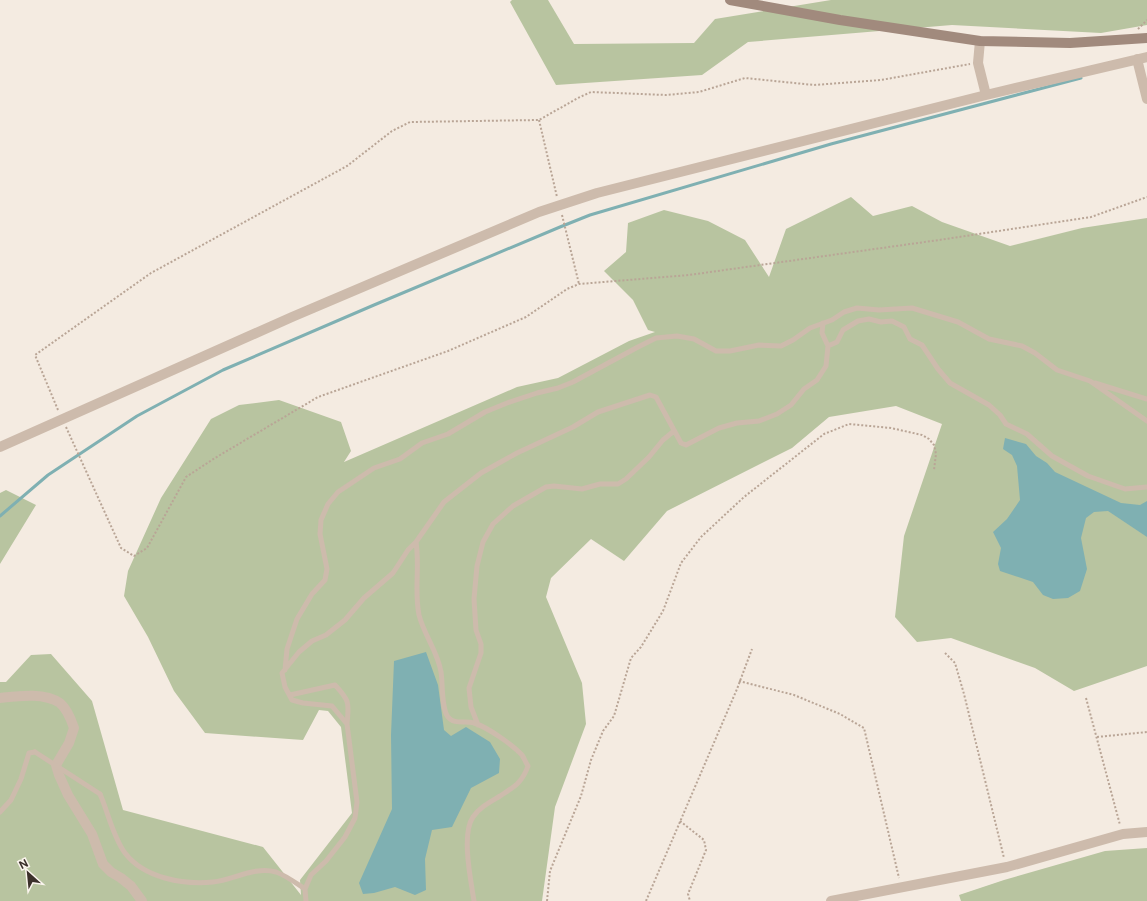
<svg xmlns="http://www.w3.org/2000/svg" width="1147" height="901" viewBox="0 0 1147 901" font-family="'Public Sans',sans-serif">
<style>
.green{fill:#b8c4a0}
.water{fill:#7fb0b2}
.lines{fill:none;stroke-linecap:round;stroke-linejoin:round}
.stream{stroke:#7fb0b2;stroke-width:3}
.path{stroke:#b9a596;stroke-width:2;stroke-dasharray:2 2;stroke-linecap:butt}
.service{stroke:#cdbbac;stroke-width:5}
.minor{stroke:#cdbbac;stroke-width:10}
.secondary{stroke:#a18a7d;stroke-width:10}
.service-bridge{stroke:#cdbbac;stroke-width:5}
</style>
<rect width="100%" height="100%" fill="#f4ebe1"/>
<path class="green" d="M512,0H548L574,44L694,43L715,19L831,0H1147V25L1101,33L952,25L748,42L702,75L556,85L510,2Z
M851,197L873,216L912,206L942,222L1010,246L1082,228L1147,218V666L1074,691L1035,668L951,638L917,642L895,617L904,536L942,424L896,406L829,417L792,448L667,511L624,561L591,539L551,578L546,597L582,683L586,724L555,807L542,901H0V682H6L31,655L51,654L92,701L123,810L263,847L301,895L300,880L352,813L341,727L328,711L319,710L303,740L205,733L174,691L148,637L124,596L128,571L161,498L211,419L239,405L279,400L341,422L351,451L344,462L517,387L558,378L629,341L655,332L648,330L633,300L604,271L626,252L628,223L664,210L708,221L745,240L769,277L786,229Z
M6,490L36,505L0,564V493Z
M1147,848V901H961L959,895L1004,880L1105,851Z"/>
<path class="water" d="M1005,438L1026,444L1036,456L1047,463L1055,472L1121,503L1140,505L1147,501V537L1108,511L1094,512L1086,518L1081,538L1087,569L1080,591L1068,598L1053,599L1043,595L1033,582L1000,571L998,564L1001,548L993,532L1007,519L1020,500L1017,466L1012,455L1003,449Z
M426,652L438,685L444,730L451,736L466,727L490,742L500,759L499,773L471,788L452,827L432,830L425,859L426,890L415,895L395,887L374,893L363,894L359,883L392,809L391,735L394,661Z"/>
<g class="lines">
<path class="stream" d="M0,516L48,475L137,416L223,370L374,305L560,227L590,215L831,144L1081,78"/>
<path class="path" d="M1138,29L1147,20
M539,120L557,197
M562,215L579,284
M58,410L35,355L151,273L347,166L392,131L410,122L539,120L578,98L591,92L666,95L699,92L745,78L814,85L881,80L970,64
M66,427L121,548L134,556L147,548L186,477L215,458L318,397L448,351L526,317L567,289L579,284L689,275L939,240L1091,217L1147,197
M945,653L955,663L964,694L1004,858
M739,681L794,695L840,714L864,728L899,878
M1086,698L1120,825
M1097,737L1147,732
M680,821L704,840L706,850L688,894L690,901
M547,901L550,871L581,796L591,760L603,731L614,716L631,658L641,647L663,611L681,563L701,537L744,497L824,434L849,424L891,428L922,435L929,439L934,445L936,454L934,470
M646,901L737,689L752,649"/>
<path class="service" d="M823,323L822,333L828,346
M1095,383L1147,399
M285,670L287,649L297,619L312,594L325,580L327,569L320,534L321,520L328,504L338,492L374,468L400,459L422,443L448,434L485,412L507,403L537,393L558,388L573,382L638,347L656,338L677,336L694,339L716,351H730L759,345L781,346L793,340L810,328L832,320L844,312L857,308L879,310L912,308L958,322L989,339L1022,346L1035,353L1057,370L1090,381L1147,421
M290,695L335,685C350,701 349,703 347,724
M478,725L471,707L469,688L481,653V644L476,630L474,599L477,566L483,542L493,524L513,506L546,487L554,486L582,489L600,484H618L626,479L649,457L663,440L674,431
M100,794C108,812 113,837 125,853C144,878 183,885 213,882C234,880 254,866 276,872C285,875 296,883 305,889
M0,812L11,800L21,779L29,753L35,752
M306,901L305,889L311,875L326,861L345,837L355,818L357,802L347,724L332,706L303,703L292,700L285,687L282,673L299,652L312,641L326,635L345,620L364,598L393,573L408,550L416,542
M474,901C471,881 461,834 473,817C480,807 490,802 500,796C514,787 522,783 528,766C526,763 524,758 522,755C513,745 487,727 474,723C466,720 454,725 448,717C441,708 443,683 441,672C438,652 424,635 419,615C414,591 420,566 416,542L444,502L481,473L517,453L573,427L598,412L650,395L656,397L681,443L686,445L719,428L737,423L759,421L777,414L791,405L804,389L817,380L826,366L828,346L837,342L843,330L858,321L869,319L881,322L892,321L904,327L910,339L922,345L938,369L950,383L989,405L1000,415L1006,424L1027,434L1052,456L1088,476L1125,489L1147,487"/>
<path class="minor" d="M980,41L978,63L986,95
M1137,59L1147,99
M0,447L292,317L539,212L597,193L986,95L1147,57
M0,698C18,696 44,692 60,703C67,709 71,719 74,728L69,743L56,765L59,775L68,795L92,834L103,864L111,872L121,878L131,886L142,901
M831,901L1007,867L1123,834L1147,832"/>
<path class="secondary" d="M730,0L840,20L980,41L1070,43L1147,38"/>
<path class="service-bridge" d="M35,752L100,794"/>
</g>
<g transform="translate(28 873) rotate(333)" stroke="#fbf5ee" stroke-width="3" paint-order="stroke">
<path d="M0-3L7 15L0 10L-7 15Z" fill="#3b302b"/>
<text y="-6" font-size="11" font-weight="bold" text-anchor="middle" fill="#3b302b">N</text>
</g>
</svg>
